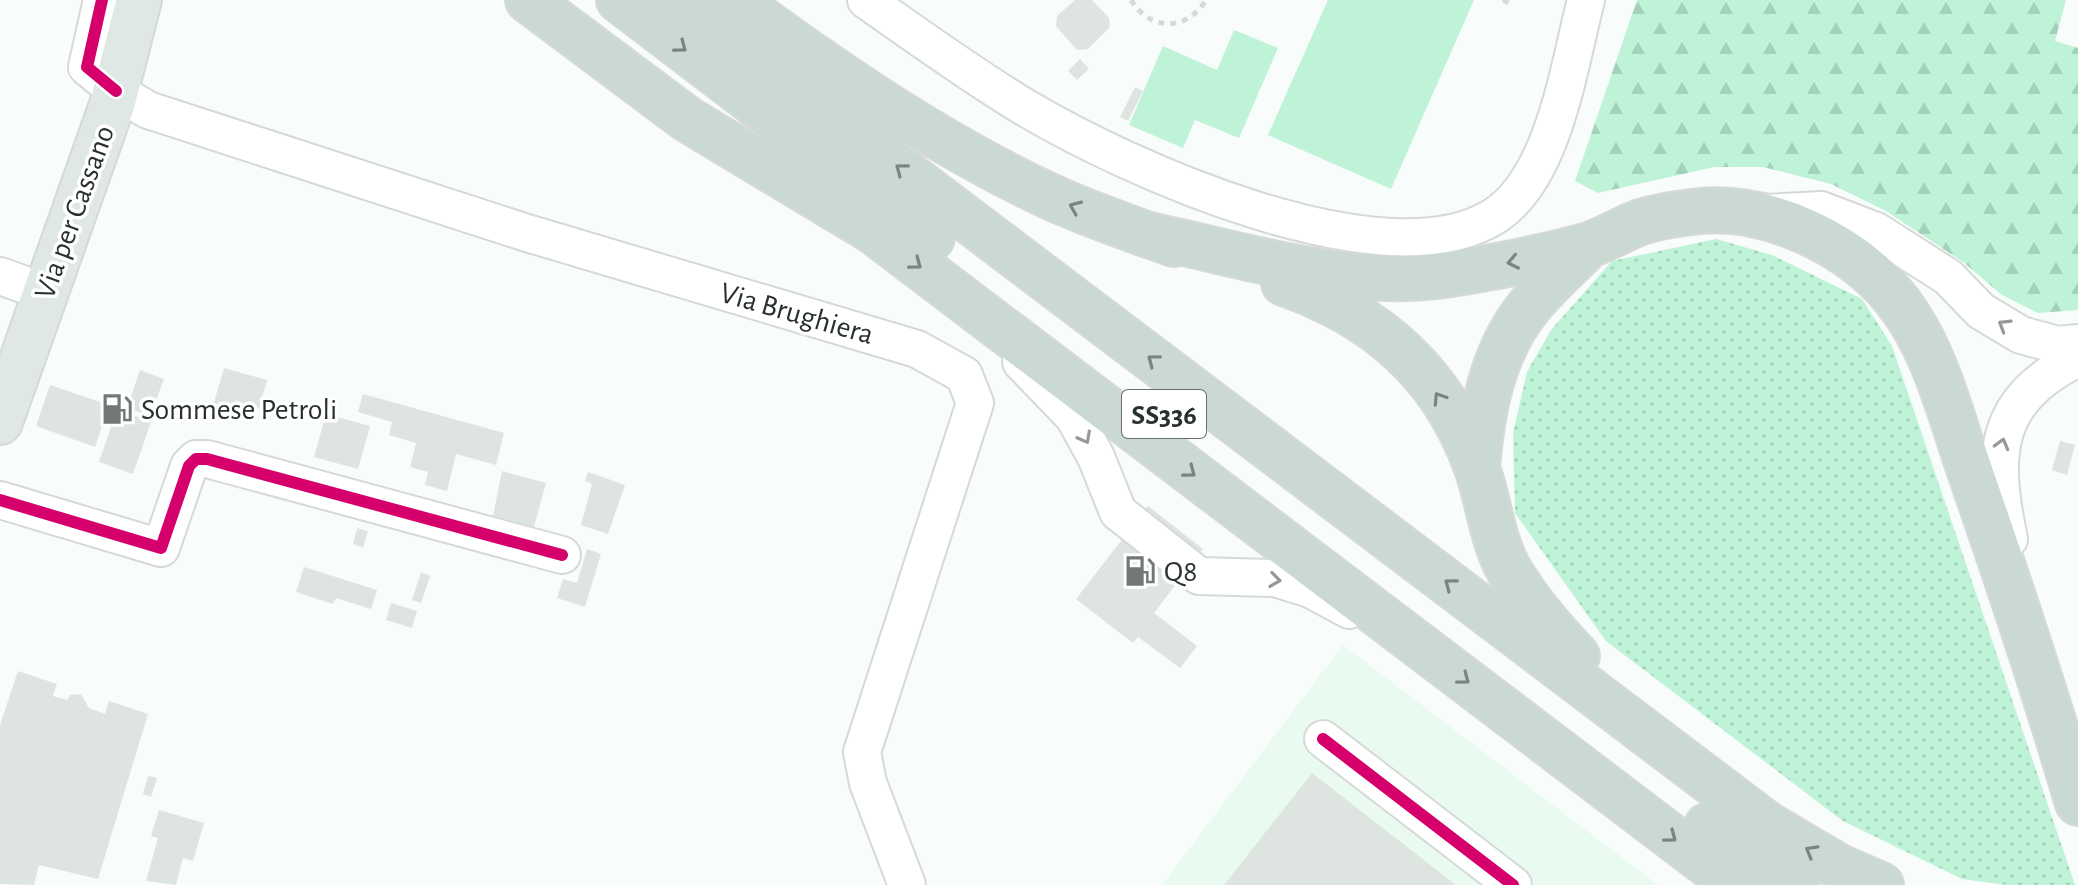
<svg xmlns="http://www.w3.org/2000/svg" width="2078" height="885" viewBox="0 0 2078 885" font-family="'Alegreya Sans',sans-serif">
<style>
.built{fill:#e9faf0}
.grass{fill:url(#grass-dots)}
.forest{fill:url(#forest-firs)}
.pitch{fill:#bff3d8}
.building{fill:#dee5e1}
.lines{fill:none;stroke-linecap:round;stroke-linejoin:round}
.minor-casing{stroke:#d5dad7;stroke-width:40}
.major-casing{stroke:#d6d9d8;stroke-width:48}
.highway-casing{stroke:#d6d9d8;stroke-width:48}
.path{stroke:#d7d9d7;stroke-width:5;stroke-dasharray:6 6;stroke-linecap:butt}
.minor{stroke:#fefffe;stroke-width:36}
.major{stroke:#dfe8e4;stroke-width:44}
.highway{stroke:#cad9d2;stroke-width:44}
.cycleway-casing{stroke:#fff;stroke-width:17}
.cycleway{stroke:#d6006c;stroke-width:12}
.oneway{stroke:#7a8580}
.oneway2{stroke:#949896}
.labels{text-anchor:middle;stroke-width:7;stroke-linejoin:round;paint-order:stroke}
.shield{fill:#fff;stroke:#696f6c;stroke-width:2}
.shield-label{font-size:28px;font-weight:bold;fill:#29312d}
.street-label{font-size:30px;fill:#29312d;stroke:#fff}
.poi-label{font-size:30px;fill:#29312d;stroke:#fff;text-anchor:start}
</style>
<defs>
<pattern id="grass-dots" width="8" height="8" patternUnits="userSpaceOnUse" patternTransform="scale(2)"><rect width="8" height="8" fill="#bff3d8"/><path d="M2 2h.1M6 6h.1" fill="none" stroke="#a4d1ba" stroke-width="1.8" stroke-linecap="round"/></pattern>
<pattern id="forest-firs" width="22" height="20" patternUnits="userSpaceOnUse" patternTransform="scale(2)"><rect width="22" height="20" fill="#bff3d8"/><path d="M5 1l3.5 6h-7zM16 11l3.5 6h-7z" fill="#a4d1ba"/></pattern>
</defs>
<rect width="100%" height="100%" fill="#f8fcfa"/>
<path class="built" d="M1343,645L1658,885H1162Z"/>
<path class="grass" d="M1716,239L1772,255L1862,299L1892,346L2075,885H2007L1962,879L1843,821L1606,641L1515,513L1513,433L1527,372L1551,330L1612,261Z"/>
<path class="forest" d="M1637,0H2066L2055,41L2078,48V310L2038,313L2002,295L1963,262L1886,211L1831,184L1763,167H1715L1598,193L1575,181Z"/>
<path class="pitch" d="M1328,0H1474L1391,189L1268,135Z
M1234,30L1278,48L1239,138L1195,120L1183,148L1129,125L1163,46L1217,70Z"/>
<path class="building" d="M1075,0H1092L1109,18L1110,27L1088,49L1077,50L1056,26L1057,16Z
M1080,59L1089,69L1077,80L1068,71Z
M1135,87L1143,91L1128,121L1120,117Z
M224,368L267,380L259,409L233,402L231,411L213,406Z
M140,370L164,379L150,416L127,408Z
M50,385L109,405L95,447L36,426Z
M363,394L504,433L496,465L456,454L447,491L425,485L428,472L410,467L416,443L389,435L392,422L358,412Z
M117,409L151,422L133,474L99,462Z
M326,414L370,426L358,469L314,457Z
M2060,441L2075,445L2067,475L2052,470Z
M502,471L546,483L534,527L493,516Z
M588,472L625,485L608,534L581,525L592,484L585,481Z
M1148,506L1203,549L1154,613L1197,646L1180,668L1138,637L1133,643L1076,599Z
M357,528L368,531L363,548L353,544Z
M587,549L601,554L585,607L557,598L563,579L577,583Z
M304,567L377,590L371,609L336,598L333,604L296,592Z
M421,572L430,576L421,603L412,600Z
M391,603L417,611L412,628L386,620Z
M18,671L57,684L53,696L67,700L70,695L81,694L89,708L105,714L109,701L148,714L98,879L39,865L34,885L0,884V725Z
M1312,773L1456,885H1224Z
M148,776L157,778L151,797L143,794Z
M159,810L204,823L193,861L183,858L176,885L146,881L158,838L151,836Z"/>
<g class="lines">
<defs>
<path id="minor" d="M102,0L87,67L116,91L148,110L527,233L917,349L964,375L975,403L862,752L868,783L907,885
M866,0C919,37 971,75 1026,108C1127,168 1383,284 1493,217C1554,180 1569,65 1586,0
M1764,213L1821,210L1876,231L1948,277L1981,311L2021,335L2058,345L2078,343
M0,276L45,292
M1021,362L1074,417L1096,457L1118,512L1199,576L1275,578L1310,589L1349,610
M0,500L161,548L189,466L196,459H207L562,555
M2009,539C1991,454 1993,400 2078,358
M1323,739L1513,885"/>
<path id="major" d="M0,422L112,105L139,0"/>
<path id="highway" d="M528,0L687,119L873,231L1735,885
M619,0L932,238
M677,0L1768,825L1839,867L1881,885
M735,0C834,73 938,144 1049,196C1090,215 1132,229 1174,244
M1148,235C1251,256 1357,293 1463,272C1504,265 1546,257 1586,246C1606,240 1623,228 1641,222C1659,216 1682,213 1700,211C1770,205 1851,244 1895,298C1935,347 1950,414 1971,474C2009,583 2045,692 2078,803
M1284,283C1376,315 1442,372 1476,465C1489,499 1491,538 1509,570C1528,602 1552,630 1577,656
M1477,466C1482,410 1492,353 1528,308C1546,285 1569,266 1589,245
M1707,826L1748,858L1797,885"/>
</defs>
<use href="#minor" class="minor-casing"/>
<use href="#major" class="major-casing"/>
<use href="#highway" class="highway-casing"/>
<path class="path" d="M1131,0C1151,32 1187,31 1206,0
M1503,0L1511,4"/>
<use href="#minor" class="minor"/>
<use href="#major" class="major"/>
<use href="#highway" class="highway"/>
<defs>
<path id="cycleway" d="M102,0L87,67L116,91
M0,500L161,548L189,466L196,459H207L562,555
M1323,739L1513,885"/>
</defs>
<use href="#cycleway" class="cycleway-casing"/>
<use href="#cycleway" class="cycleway"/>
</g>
<defs><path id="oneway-chevron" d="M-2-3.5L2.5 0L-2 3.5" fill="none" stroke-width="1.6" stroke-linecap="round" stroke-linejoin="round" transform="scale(2)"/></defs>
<g class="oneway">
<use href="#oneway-chevron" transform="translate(681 47) rotate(37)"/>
<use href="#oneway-chevron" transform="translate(901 169) rotate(-143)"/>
<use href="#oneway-chevron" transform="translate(1075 207) rotate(-157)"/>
<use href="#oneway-chevron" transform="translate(1513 262) rotate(168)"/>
<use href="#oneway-chevron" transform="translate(916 264) rotate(37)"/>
<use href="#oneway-chevron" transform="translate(1153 360) rotate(-143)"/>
<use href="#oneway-chevron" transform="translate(1439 398) rotate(-123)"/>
<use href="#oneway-chevron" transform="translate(1190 472) rotate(37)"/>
<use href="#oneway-chevron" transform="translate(1450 584) rotate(-143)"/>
<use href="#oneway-chevron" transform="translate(1464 679) rotate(37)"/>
<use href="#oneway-chevron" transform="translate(1671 837) rotate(37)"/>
<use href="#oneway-chevron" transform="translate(1811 851) rotate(-150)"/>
</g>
<g class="oneway2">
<use href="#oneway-chevron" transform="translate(2004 325) rotate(-148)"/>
<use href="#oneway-chevron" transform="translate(1085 438) rotate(62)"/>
<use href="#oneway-chevron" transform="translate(2002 444) rotate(-75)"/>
<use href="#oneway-chevron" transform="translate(1275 580) rotate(8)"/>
</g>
<defs>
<symbol id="fuel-bare" viewBox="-9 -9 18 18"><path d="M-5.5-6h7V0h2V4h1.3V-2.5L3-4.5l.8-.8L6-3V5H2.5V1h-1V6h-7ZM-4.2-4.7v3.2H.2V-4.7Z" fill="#717875" stroke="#fff" stroke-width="2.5" paint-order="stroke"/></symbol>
</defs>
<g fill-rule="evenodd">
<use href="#fuel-bare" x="95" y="387" width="44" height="44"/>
<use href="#fuel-bare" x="1118" y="549" width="44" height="44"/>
</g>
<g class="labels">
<rect class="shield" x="1122" y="390" width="84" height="48" rx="6"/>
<g class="shield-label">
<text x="1164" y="424">SS336</text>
</g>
<g class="street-label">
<text transform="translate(74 212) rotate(-70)" y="10">Via per Cassano</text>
<text transform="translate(797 313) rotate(16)" y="10">Via Brughiera</text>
</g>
<g class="poi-label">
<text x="141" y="419">Sommese Petroli</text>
<text x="1164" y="581">Q8</text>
</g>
</g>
</svg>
